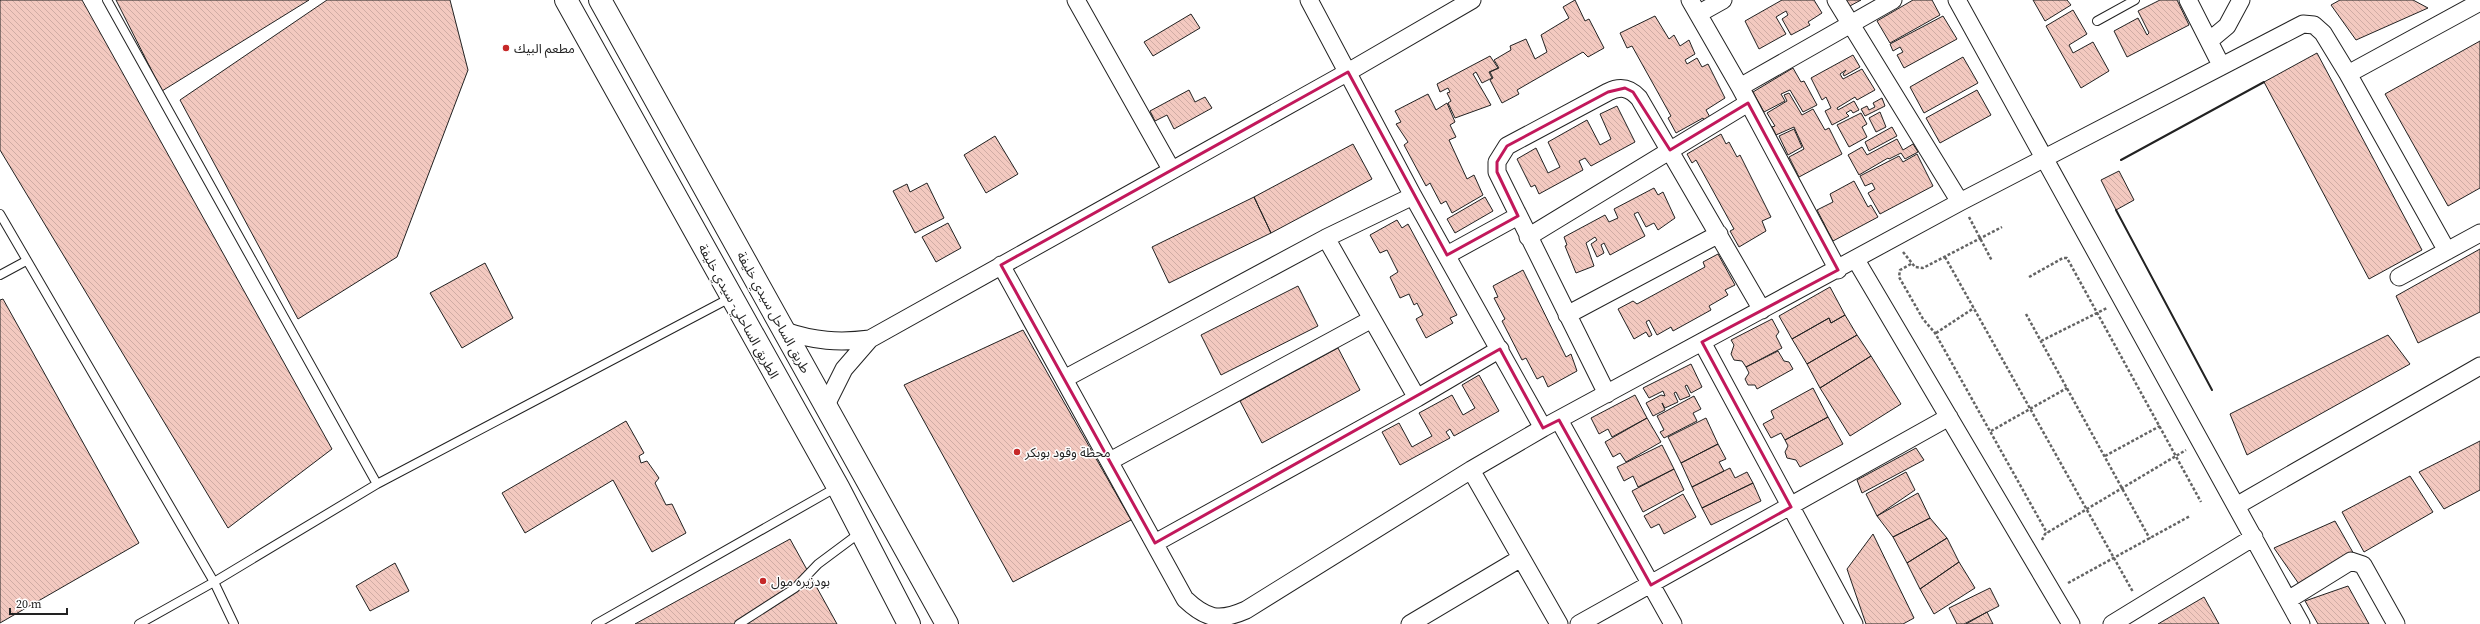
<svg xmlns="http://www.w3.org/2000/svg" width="2480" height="624" viewBox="0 0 2480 624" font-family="'Source Serif 4','Noto Sans Arabic',serif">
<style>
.building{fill:url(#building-back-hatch);stroke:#222}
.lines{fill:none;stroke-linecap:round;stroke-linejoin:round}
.lane-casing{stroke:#222;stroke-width:10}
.street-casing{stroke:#222;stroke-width:19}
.highway-casing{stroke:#222;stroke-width:24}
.path{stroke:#646464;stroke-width:2.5;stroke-dasharray:3 2;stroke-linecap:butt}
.lane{stroke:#fff;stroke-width:8}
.street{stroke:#fff;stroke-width:17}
.highway{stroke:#fff;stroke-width:22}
.wall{stroke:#222;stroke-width:2}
.marked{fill:none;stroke:#c2185b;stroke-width:3;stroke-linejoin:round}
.poi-dot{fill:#c62828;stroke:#fff;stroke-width:1.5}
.labels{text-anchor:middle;stroke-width:3;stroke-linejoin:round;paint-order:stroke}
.poi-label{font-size:13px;fill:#222;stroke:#fff;text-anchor:start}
.street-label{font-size:13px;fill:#222;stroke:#fff}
</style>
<defs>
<pattern id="building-back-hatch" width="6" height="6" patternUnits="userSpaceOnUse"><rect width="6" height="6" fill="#f3c9c0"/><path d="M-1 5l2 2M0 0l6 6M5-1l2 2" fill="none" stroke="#d0aca5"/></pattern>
</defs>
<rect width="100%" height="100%" fill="#fff"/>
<path class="building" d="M0,0H82L332,449L228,528L0,150Z
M116,0H309L162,91Z
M327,0H450L468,70L397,257L298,319L180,100Z
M1575,0L1585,21L1589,19L1604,48L1588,57L1583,52L1517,90L1519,94L1502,103L1490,80L1493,78L1490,72L1499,68L1494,60L1511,50L1510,46L1526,39L1535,59L1547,52L1541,35L1569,18L1563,7Z
M1782,0H1814L1822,13L1808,22L1810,25L1791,35L1782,19L1788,15L1786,11L1776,17L1786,34L1759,49L1745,21Z
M1845,0H1861L1848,7Z
M1913,0H1932L1940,15L1890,43L1877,21Z
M2033,0H2067L2071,5L2045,21Z
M2160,0H2177L2189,25L2127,57L2114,31L2138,18L2147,35L2149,33L2138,11Z
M2340,0H2413L2428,8L2356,40L2331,5Z
M2073,10L2087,34L2069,45L2073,53L2093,42L2109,71L2081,88L2046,26Z
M1191,14L1200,28L1153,56L1144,42Z
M1655,16L1669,39L1674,35L1680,46L1689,40L1695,54L1685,60L1687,64L1697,58L1702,67L1708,64L1725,98L1706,110L1711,119L1705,122L1703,118L1676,133L1668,118L1671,116L1632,46L1627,48L1620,33Z
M1943,16L1957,39L1904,68L1897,55L1903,52L1900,47L1893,51L1890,44Z
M2480,41V188L2448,206L2385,94Z
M2317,53L2422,250L2369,279L2264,82Z
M1853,55L1860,67L1844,76L1843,74L1846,70L1840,74L1843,79L1862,69L1875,90L1857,100L1855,97L1837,108L1838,110L1854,101L1859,110L1853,113L1851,110L1846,113L1849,116L1832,125L1825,111L1831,108L1826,97L1822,100L1811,78Z
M1490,56L1498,68L1489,72L1492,78L1482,83L1476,72L1473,74L1491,105L1455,118L1448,103L1451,101L1447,93L1450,92L1448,88L1440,92L1437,84Z
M1963,57L1978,83L1924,113L1910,87Z
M1793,68L1801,82L1804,81L1817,105L1803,112L1790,90L1781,94L1785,101L1764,112L1753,92Z
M1189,90L1195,102L1205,97L1212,108L1174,129L1167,115L1155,121L1150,111Z
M1977,90L1991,115L1940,143L1926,118Z
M1789,93L1802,115L1813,109L1825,130L1829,128L1842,154L1799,177L1789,157L1804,149L1794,127L1776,135L1772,127L1775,126L1767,113L1787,101L1784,95Z
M1428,94L1436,110L1447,103L1455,122L1450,125L1456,137L1449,140L1467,179L1474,175L1483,195L1452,213L1446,201L1441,204L1430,183L1426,186L1404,145L1408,142L1396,124L1401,122L1395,111Z
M1882,98L1885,106L1865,116L1861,109L1867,106L1869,110L1875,107L1873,103Z
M1617,106L1635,142L1591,166L1585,158L1579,161L1583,170L1539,194L1535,185L1531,187L1517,159L1536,148L1548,173L1560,167L1548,142L1587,120L1600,145L1611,139L1600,114Z
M1880,112L1886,127L1876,132L1869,118Z
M1861,113L1867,124L1862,127L1867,137L1849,147L1837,125Z
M1892,127L1897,136L1869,151L1865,142Z
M1794,129L1802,147L1788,155L1779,136Z
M1721,134L1726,144L1729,142L1737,157L1740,155L1771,217L1762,221L1766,231L1739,247L1730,231L1734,229L1696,160L1692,163L1687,154Z
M995,136L1018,174L986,193L964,155Z
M1897,139L1903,150L1913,144L1918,152L1905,159L1901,153L1889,159L1888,158L1859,175L1848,155L1862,147L1867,155Z
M1353,144L1372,179L1271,233L1254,197Z
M1917,154L1933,186L1880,214L1868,193L1875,189L1872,183L1865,186L1860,176L1899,156L1903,162Z
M2119,171L2134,200L2116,210L2101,180Z
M1854,181L1868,207L1871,205L1878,217L1833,241L1817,210L1833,202L1830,194Z
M927,183L944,218L915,233L893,191L907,184L910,192Z
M1654,188L1658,195L1663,192L1675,218L1658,230L1654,223L1646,227L1638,212L1634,214L1645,236L1610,255L1604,243L1601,245L1604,253L1597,257L1591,244L1597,240L1595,237L1586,243L1594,266L1576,273L1565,246L1567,245L1564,237L1605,215L1609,222L1618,218L1614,209Z
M1254,197L1271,233L1169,283L1152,247Z
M1485,197L1493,211L1455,233L1447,219Z
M1397,220L1402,228L1408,224L1457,315L1450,318L1453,323L1426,338L1416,319L1423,315L1417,303L1414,305L1409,294L1400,298L1390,277L1398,272L1387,250L1380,253L1370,235Z
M948,223L961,248L936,262L922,237Z
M2480,249V312L2418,343L2396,296Z
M1718,254L1735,285L1725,290L1728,295L1709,306L1711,310L1673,331L1671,327L1657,335L1649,320L1646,322L1652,335L1649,337L1646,332L1634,339L1618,309L1633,301L1637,304L1705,267L1703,262Z
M485,263L513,318L462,348L430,293Z
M1523,270L1566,357L1571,354L1577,371L1548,387L1543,376L1537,379L1526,358L1522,360L1502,321L1505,319L1494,298L1498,297L1493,286Z
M1298,286L1318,326L1221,375L1201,335Z
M1830,287L1845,315L1831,323L1829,318L1792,339L1779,316Z
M3,299L139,543L0,623V300Z
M1845,315L1857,335L1807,364L1792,339L1829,318L1831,323Z
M1772,319L1779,332L1776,336L1782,348L1746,367L1742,361L1734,360L1731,354L1734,345L1731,340Z
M1023,330L1131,520L1013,582L904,385Z
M1857,335L1871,356L1820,388L1807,364Z
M2388,335L2410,364L2247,455L2230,414Z
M1338,348L1360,390L1262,443L1240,401Z
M1778,351L1784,361L1789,362L1793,369L1757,389L1755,385H1748L1745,379L1749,373L1746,367Z
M1871,356L1901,404L1850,436L1820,388Z
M1691,364L1702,387L1691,393L1687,385L1685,386L1690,396L1680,400L1676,392L1674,393L1678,402L1665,408L1662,403L1665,410L1653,416L1646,403L1661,395L1665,396L1663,391L1649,398L1643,388Z
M1479,375L1499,411L1454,436L1450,429L1446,432L1450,438L1400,465L1382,432L1399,423L1412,447L1432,436L1419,413L1452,395L1463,415L1475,408L1462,385Z
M1813,388L1828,417L1785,440L1781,433L1771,438L1763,424L1774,418L1771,411Z
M1635,395L1647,418L1612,437L1608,429L1599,434L1591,418Z
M1694,396L1701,409L1693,413L1697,421L1664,438L1660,432L1664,430L1657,416Z
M1828,417L1843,444L1800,467L1796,460L1787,458L1785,452L1788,446L1785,440Z
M1647,418L1661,442L1626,462L1620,453L1613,457L1605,442Z
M1706,418L1718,444L1681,463L1668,437Z
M626,421L644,453L639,456L641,463L647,461L659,478L655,483L666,505L672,504L686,533L652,552L613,480L525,533L502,493Z
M2480,441V490L2444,509L2419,472Z
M1718,444L1726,459L1719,462L1724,471L1692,487L1681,463Z
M1662,445L1674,469L1638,487L1633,476L1624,481L1617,467Z
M1916,448L1924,460L1862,493L1857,480Z
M1730,468L1735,478L1747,472L1753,483L1702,508L1692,487Z
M1674,469L1684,490L1643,512L1632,491Z
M1906,472L1915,490L1877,516L1866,494Z
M2410,476L2433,512L2364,552L2342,512Z
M1753,483L1761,501L1711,525L1702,508Z
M1918,493L1930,518L1893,537L1877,516Z
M1683,494L1696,517L1664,534L1659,524L1651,528L1644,516Z
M1930,518L1947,538L1907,563L1893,537Z
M2335,521L2355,556L2301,587L2274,548Z
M1873,534L1914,618L1903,624H1866L1847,569Z
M1947,538L1959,562L1920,589L1907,563Z
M790,539L837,624H635Z
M1959,562L1975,588L1934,614L1920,589Z
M395,563L409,591L370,611L356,586Z
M2348,586L2369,624H2318L2305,601Z
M1990,588L1999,606L1964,624H1957L1949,608Z
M2204,597L2219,624H2158Z
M1987,612L1993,624H1966Z"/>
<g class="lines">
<defs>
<path id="lane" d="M107,0L377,484
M2097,21L2135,0
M0,214L214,582L234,624
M0,275L26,261
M139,624L214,582L377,484L732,297
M596,624L837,487
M739,624L795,588L818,564L861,532"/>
<path id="street" d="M1076,0L1171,169
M1309,0L1413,196L1543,428
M1690,0L1740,87L1838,270
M1836,0L1960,202
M1957,0L2301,624
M2188,0L2221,65
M1698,14L1723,0
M2209,41L2227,26L2241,0
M2348,74L2480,2
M1740,87L1893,0
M1528,237L1748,103
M1326,238L1417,398
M1447,255L1518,216
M1856,260L2071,624
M1001,265L1185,599C1206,619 1219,622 1246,610L1471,470L1543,428L1960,202L2303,24L2314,25L2323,33L2348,74L2447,251
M2399,277L2480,233
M1567,315L1719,234
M785,331C814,341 839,343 870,339
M1702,342L1854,624
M1064,379L1326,238L1413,196
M1607,394L1497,172V162L1507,146L1608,92C1620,86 1629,87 1639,98L1762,310
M826,405L844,369L870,339L1348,72L1472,0
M1559,420L1673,624
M1110,461L1372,319
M1471,470L1559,624
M2236,506L2480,366
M1155,543L1417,398L1500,349
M2288,600L2351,561L2363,565L2396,624
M1410,624L1521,558
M1579,624L1949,417
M2112,624L2254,537"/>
<path id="highway" d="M566,0L838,487L909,624
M600,0L947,624"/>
</defs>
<use href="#lane" class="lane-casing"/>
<use href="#street" class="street-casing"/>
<use href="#highway" class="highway-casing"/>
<path class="path" d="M1969,217L1992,261
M1903,252L1915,267L1923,268L2002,227
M1945,257L2133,592
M1911,264L1900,270L1899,277L1923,319L1935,333L2047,533
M2029,277L2063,258H2067L2201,502
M2026,314L2150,539
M1936,333L1974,308
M2041,341L2107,308
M1991,431L2067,388
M2105,456L2160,426
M2042,540L2045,534L2186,450
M2068,583L2190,516"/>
<use href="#lane" class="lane"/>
<use href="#street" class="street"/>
<use href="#highway" class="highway"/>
<path class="wall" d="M2121,160L2264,82
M2116,210L2212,390"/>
</g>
<path class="marked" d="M1348,72L1447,255L1518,216L1497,172V162L1507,146L1608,92L1625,88L1633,92L1670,150L1748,103L1838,270L1702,342L1791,507L1651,585L1559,420L1543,428L1500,349L1155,543L1001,265Z"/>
<g class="poi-dot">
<circle cx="506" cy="48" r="4"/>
<circle cx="1017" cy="452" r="4"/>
<circle cx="763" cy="581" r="4"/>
</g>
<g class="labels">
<g class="poi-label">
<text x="514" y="53">مطعم البيك</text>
<text x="1025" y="457">محطة وقود بوبكر</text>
<text x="771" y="586">بودزيره مول</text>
</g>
<g class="street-label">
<text transform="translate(739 311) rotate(61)" y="5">الطريق الساحلي- سيدي خليفة</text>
<text transform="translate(774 312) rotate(61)" y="5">طريق الساحل سيدي خليفة</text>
</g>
</g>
<path d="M10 608v6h57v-6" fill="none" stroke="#222222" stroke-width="2"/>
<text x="16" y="608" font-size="12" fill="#222222" stroke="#ffffff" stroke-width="3" paint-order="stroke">20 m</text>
</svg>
